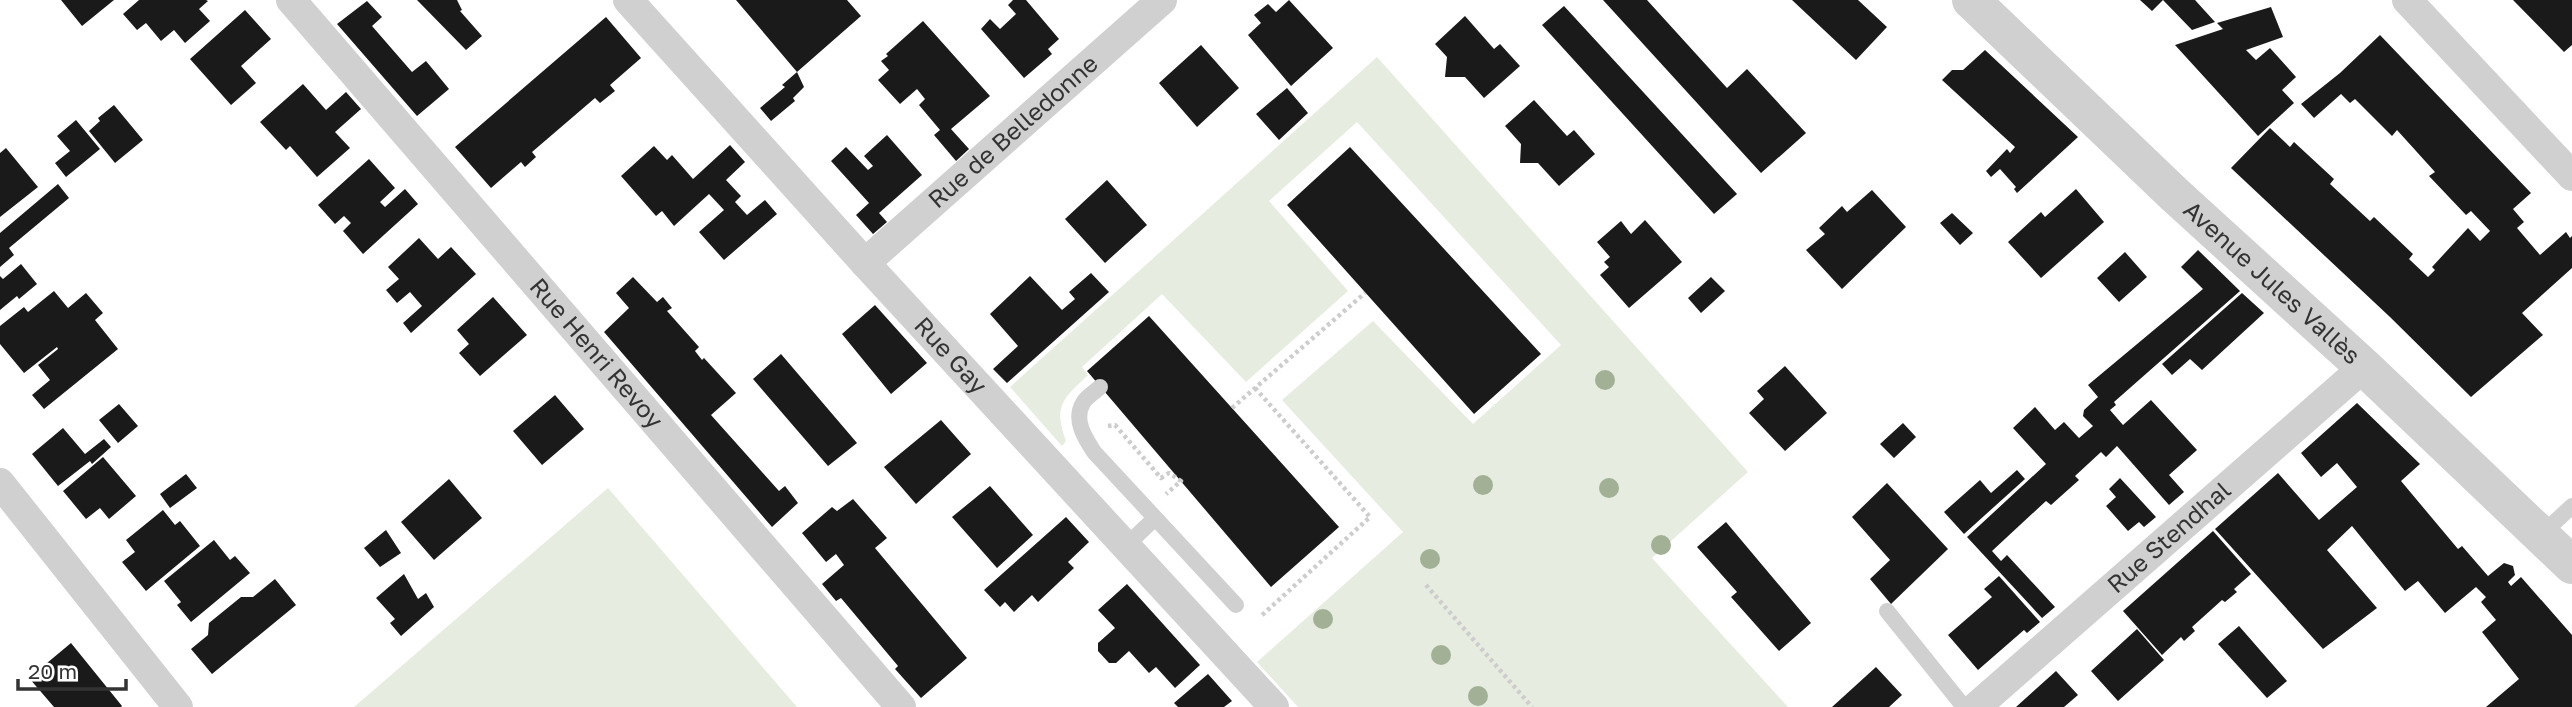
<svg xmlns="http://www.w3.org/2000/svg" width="2572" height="707" viewBox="0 0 2572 707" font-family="'Golos Text',sans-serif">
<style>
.green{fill:#e6ecdf}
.building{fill:#1a1a1a}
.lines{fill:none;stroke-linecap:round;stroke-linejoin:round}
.path{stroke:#cdcdcd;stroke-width:4.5;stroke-dasharray:3.5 3.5;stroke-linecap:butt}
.service{stroke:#d0d0d0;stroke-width:16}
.minor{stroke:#d0d0d0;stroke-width:30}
.tertiary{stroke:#d0d0d0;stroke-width:38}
.tree{fill:#a2b095}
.labels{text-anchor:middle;stroke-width:7;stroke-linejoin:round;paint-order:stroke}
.street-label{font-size:24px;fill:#333;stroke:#fff}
</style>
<rect width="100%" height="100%" fill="#fff"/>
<path class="green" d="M1377,57L1748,472L1652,558L1788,707H1298L1257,662L1403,532L1282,400L1373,321L1473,424L1561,345L1357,122L1269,201L1348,291L1246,382L1162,294L1082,367L1088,375C1063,399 1053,406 1066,441L1062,446L1010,387Z
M608,488L797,707H354Z"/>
<path class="building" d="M61,0H114L82,26Z
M139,0H206L208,1L199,9L210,21L185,43L174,30L161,41L146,23L137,30L123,14Z
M417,0H457L462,10L460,11L482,36L466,50Z
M736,0H847L861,16L797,72Z
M1013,0H1026L1059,39L1048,49L1052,54L1024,78L981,29L990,19L1000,29L1016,14L1008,5Z
M1289,0L1333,48L1291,86L1248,35L1261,23L1254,15L1268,4L1276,12Z
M1603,0H1647L1727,88L1747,69L1806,133L1761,173Z
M1792,0H1858L1887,27L1856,60Z
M2140,0H2163L2152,11Z
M2163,0H2195L2215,22L2192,30Z
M2513,0H2572V45L2564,52Z
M367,1L382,17L372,26L412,72L426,61L449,89L417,116L337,24Z
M1564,6L1737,194L1714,214L1542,25Z
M2271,7L2283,37L2246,50L2256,60L2270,48L2296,77L2282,90L2294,103L2258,136L2175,45L2223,29L2217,23Z
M245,10L271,39L241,66L256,83L231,105L190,59Z
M1465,16L1494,49L1500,44L1520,66L1484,98L1465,77H1445L1447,57L1435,44Z
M606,17L641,58L610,85L615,91L600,103L595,98L532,152L536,157L525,167L521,162L491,188L455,147Z
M923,21L990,96L951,129L969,149L956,161L934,135L940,130L919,105L925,99L917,89L900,104L878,80L889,70L881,61L888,56L886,54Z
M2380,35L2531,193L2513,209L2524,222L2517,228L2540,255L2566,232L2570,238L2572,236V268L2522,313L2543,335L2471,397L2390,317L2231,168L2270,128L2290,147L2294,142L2334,179L2330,184L2370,221L2374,217L2413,254L2409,259L2428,277L2435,270L2432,267L2468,228L2480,241L2490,231L2471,211L2466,215L2429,176L2435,172L2397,130L2392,136L2355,99L2350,103L2341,94L2314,118L2301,104L2340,73Z
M1201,45L1239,88L1197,127L1159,83Z
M1985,50L2078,137L2017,193L2014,189L2016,187L2000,169L1991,177L1986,171L2007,149L2010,153L2015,147L1942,80L1952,70H1963Z
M797,72L804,87L793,98L795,101L771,121L760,108L785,87L782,85Z
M303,84L326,110L346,92L361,109L335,132L350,148L317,177L290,146L286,150L260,122Z
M1287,88L1308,113L1279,140L1256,114Z
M1534,100L1567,136L1574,130L1595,154L1559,186L1538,163H1520L1521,144L1505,126Z
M114,105L143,140L115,163L89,131L100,121L98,118Z
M76,120L100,149L66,177L55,163L70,151L57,136Z
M887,135L922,175L879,213L887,222L873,234L856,215L869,203L831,161L846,147L868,170L873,166L864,156Z
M730,145L745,162L726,180L741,196L735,202L747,215L765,200L777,214L724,260L699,232L724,210L709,194L674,226L662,211L656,216L621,176L654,146L667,160L672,155L693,179Z
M1350,147L1541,354L1474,414L1287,205Z
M6,148L38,187L0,217V153Z
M369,159L395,188L380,202L385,207L405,189L418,204L363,254L343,231L351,223L344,216L335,224L318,205Z
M1107,180L1147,225L1105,263L1065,219Z
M58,184L69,198L9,248L14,255L0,267V233Z
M2076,189L2104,222L2041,278L2008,242L2041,212L2045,217Z
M1872,190L1906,227L1842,289L1806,250L1825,234L1819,228L1842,206L1847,212Z
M1952,213L1973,233L1960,245L1940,223Z
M1645,220L1682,262L1629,308L1600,275L1609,267L1604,262L1610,257L1597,242L1621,221L1631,234Z
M419,238L438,259L451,247L476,274L411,333L403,323L422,306L410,292L397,303L386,290L399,279L388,267Z
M2198,250L2240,291L2114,402L2116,405L2110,410L2123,425L2151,400L2197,450L2169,475L2184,492L2169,505L2117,446L2106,457L2101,452L2075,476L2079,480L2051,505L2046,501L1992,551L2001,561L2007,555L2055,607L2042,618L1967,537L2046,464L2013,428L2035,407L2055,430L2064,422L2079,438L2093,426L2083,416L2084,410L2098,397L2088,385L2203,289L2181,267Z
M2125,252L2147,277L2119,302L2097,278Z
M21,264L37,284L19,299L17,296L0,310V276L3,279Z
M1091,273L1109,292L1007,383L993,369L1018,346L990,314L1030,276L1062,310L1075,299L1069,292Z
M633,277L657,302L663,297L672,308L667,311L699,347L695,351L702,360L704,358L736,393L711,415L779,491L785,486L798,503L772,527L604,332L629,308L616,293Z
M1711,277L1725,291L1701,313L1688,298Z
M54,291L68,308L86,293L103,313L95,320L118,349L44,409L32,395L50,380L38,365L58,349L57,347L24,373L0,344V326L24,307L28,312Z
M2242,293L2264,313L2202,370L2190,359L2172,375L2162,364Z
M493,297L527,335L480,376L459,353L469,344L457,330Z
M875,305L927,363L891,394L842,334Z
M1149,316L1339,527L1271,587L1087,371Z
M781,354L857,443L828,466L753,379Z
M1785,366L1827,413L1785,451L1749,413L1764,399L1757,391Z
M555,395L584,429L542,465L513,431Z
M2357,403L2420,464L2401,481L2458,549L2462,546L2488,576L2504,563L2513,566L2515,575L2508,582L2511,586L2521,577L2572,635V707H2486L2519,679L2482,632L2496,620L2481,602L2486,597L2476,587L2445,613L2418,581L2405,591L2352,526L2327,550L2377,608L2323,649L2215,529L2278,473L2319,520L2357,487L2337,463L2321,477L2301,453Z
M119,404L138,426L118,443L99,420Z
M941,420L971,454L916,504L884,467Z
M1903,423L1916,437L1894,458L1880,444Z
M63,428L85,454L104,439L111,447L92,464L90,461L58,486L32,454Z
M103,457L136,496L109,519L100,508L86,519L63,491Z
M2017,470L2025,479L1964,534L1944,512L1980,480L1991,493Z
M186,474L197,488L170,508L160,494Z
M2120,478L2156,517L2144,527L2139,522L2128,531L2106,506L2116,497L2109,489Z
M449,479L482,518L434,560L401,522Z
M1887,483L1948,549L1891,604L1870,579L1890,560L1852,517Z
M990,486L1033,535L997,568L952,517Z
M853,499L887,538L875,548L967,658L921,698L895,669L898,666L841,598L836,601L822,584L844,565L836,554L826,562L802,533L832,507L837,511Z
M163,510L175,525L180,521L200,546L146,591L122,562L135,552L126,540Z
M1066,517L1089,542L1068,562L1074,568L1038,602L1032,595L1014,612L1005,602L1000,607L984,590Z
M1726,522L1811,623L1779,651L1731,597L1737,592L1697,547Z
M386,530L401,553L380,567L364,548Z
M2213,531L2251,574L2234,589L2237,592L2225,602L2222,600L2192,627L2195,631L2184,641L2181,637L2162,655L2123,611Z
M214,540L230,560L235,556L250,573L191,622L177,605L181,602L164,581Z
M404,574L418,599L426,593L434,607L401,636L390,623L395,619L376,598Z
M1999,576L2040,622L2027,633L2024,630L1978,670L1948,635L1992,597L1984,589Z
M275,579L296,605L212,674L191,649L208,635L209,623L241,597H253Z
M1127,584L1200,665L1175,688L1156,667L1149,673L1129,651L1116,663H1109L1098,651V643L1115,628L1098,610Z
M2239,626L2287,681L2267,698L2218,644Z
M2137,629L2164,660L2118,701L2091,671Z
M71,643L122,706L121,707H54L29,678Z
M1876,667L1902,695L1889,707H1832Z
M2056,671L2078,695L2064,707H2016Z
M1208,674L1232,701L1224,707H1178L1174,703Z"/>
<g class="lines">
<path class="path" d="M1255,388L1370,517L1260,617
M1232,408L1365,293
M1108,426L1115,425L1161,478L1169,473L1181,481L1166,494
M1426,585L1532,707"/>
<path class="service" d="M1100,387C1095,392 1086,397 1083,403C1073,420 1085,438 1094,452L1236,605
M2541,535L2572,506
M1127,545L1155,518
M1887,611L1964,707"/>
<g class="minor">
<path id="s1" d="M291,0L901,707"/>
<path id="s2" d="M628,0L865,263L1274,707"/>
<path d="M2407,0L2572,176"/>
<path id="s3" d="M865,263L1162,0"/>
<path d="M0,483L178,707"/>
<path id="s4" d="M1976,707L2364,367"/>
</g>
<path class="tertiary" id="s5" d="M1971,0L2175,195L2364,367L2572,565"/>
</g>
<g class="tree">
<circle cx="1605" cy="380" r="10"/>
<circle cx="1483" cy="485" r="10"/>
<circle cx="1609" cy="488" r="10"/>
<circle cx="1661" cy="545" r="10"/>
<circle cx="1430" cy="559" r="10"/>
<circle cx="1323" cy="619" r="10"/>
<circle cx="1441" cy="655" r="10"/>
<circle cx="1478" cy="696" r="10"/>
</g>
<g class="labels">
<g class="street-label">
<text dy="8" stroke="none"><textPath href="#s3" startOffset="198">Rue de Belledonne</textPath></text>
<text dy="8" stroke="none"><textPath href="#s5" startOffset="413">Avenue Jules Vallès</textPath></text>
<text dy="8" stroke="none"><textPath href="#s1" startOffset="467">Rue Henri Revoy</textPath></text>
<text dy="8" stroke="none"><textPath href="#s2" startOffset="480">Rue Gay</textPath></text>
<text dy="8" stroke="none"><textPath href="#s4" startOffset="257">Rue Stendhal</textPath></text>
</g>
</g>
<path d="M18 679v10h108v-10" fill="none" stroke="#333333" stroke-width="3.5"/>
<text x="28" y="679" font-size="21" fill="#333333" stroke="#ffffff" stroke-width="5" paint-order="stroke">20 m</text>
</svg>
